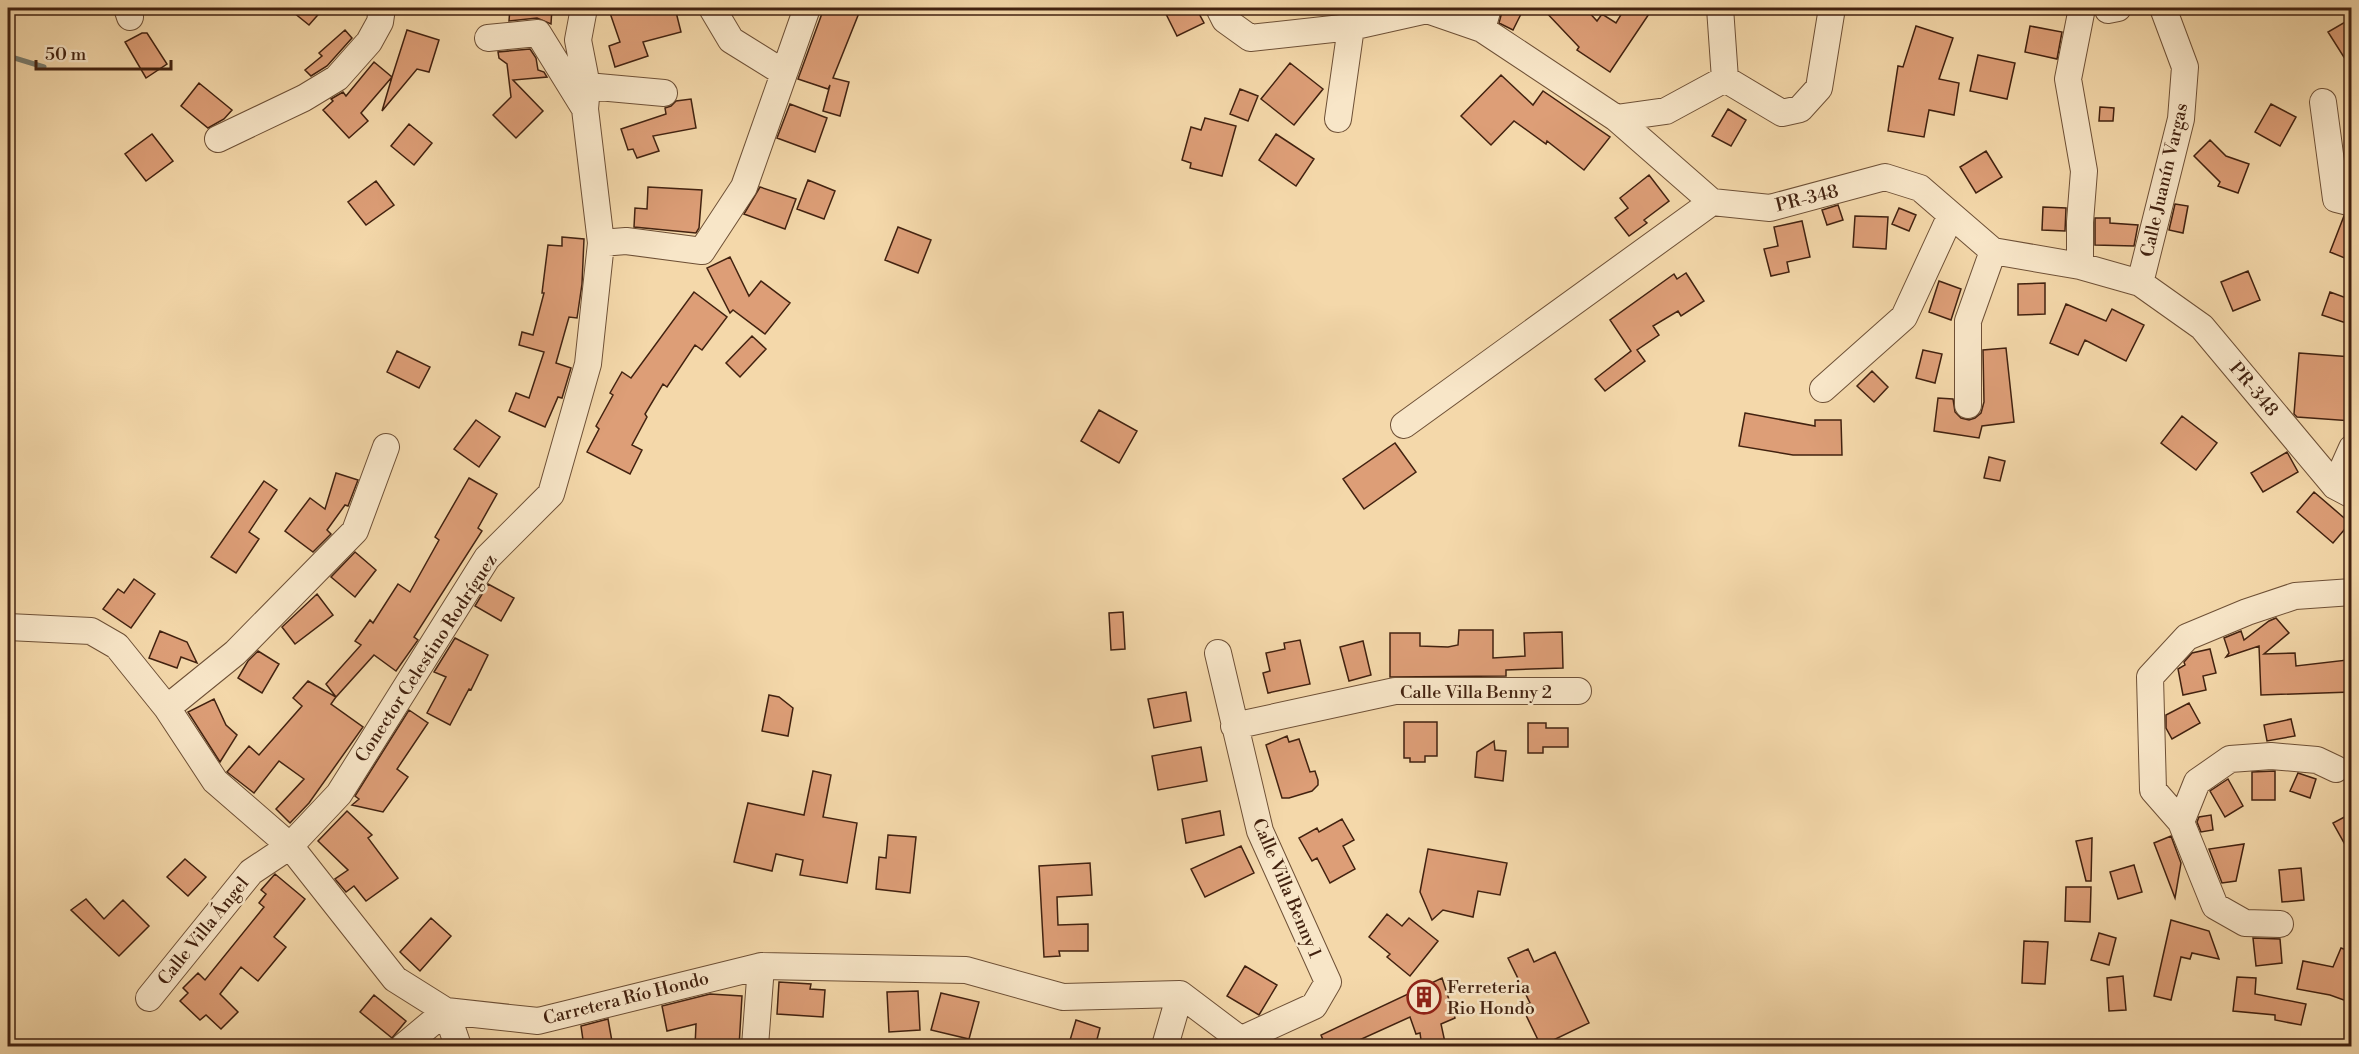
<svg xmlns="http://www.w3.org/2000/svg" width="2359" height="1054" viewBox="0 0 2359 1054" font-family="'Libre Bodoni',serif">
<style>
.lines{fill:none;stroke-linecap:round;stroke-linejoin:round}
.stream{stroke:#797d70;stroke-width:5}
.building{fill:#dd9e77;stroke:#422210;stroke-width:1.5}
.minor-casing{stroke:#6e5036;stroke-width:28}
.minor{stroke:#f8e6c8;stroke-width:26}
.labels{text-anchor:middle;stroke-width:5;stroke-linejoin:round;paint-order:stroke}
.street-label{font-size:18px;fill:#422210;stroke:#f8e6c8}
.poi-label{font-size:18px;fill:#422210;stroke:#f8e6c8;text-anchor:start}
</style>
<rect width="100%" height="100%" fill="#f4d8aa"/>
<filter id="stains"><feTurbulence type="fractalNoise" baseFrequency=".00333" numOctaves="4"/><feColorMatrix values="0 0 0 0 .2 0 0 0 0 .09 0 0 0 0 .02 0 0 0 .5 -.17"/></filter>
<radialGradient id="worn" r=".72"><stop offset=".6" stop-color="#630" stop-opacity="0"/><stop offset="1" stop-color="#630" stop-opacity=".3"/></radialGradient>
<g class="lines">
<path class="stream" d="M8,56L44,67"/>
</g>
<path class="building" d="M288,8H324L309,25Z
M510,8H552L551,24L537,18L509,21Z
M629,8H675L681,32L643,42L648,56L615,67L609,46L620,42L610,13Z
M824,8H861L833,78L849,82L840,116L823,111L830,85L828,89L798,79Z
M1163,8H1196L1204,23L1177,36Z
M1503,8H1524L1513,30L1499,23Z
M1542,8H1585L1597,21L1602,14L1616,23L1625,8H1653L1610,72L1577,50L1579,47Z
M2352,18V70L2328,32Z
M1916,26L1953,38L1939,79L1959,83L1954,115L1929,110L1924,137L1888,131L1898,66L1903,67Z
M2030,26L2062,32L2057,59L2025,52Z
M345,30L352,38L327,66L311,76L305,70L322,56L319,53Z
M407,30L439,40L429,72L417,69L382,111L392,77L361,113L368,121L349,138L323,110L333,101L331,99L343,92L346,96L374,62L392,77Z
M142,33H147L167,64L146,78L125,42Z
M530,49L536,58L538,70L544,72L547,77L513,80L543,111L516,138L493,115L511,97L507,64L499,58L498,52Z
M1978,55L2015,63L2007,99L1970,91Z
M1290,63L1323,89L1294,125L1261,99Z
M1501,75L1533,105L1543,91L1610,137L1584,170L1547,141L1546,144L1514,121L1491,145L1461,116Z
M199,83L232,110L224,119L208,128L181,106Z
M1240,89L1258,96L1248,121L1230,114Z
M691,99L696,128L653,136L659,151L637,158L633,149L628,150L621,129L666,114L665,108L671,106L676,101Z
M790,104L827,118L815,152L777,138Z
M2271,104L2296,117L2280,146L2255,132Z
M2100,107L2114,108L2113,121H2099Z
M1728,109L1746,120L1731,146L1712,136Z
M1205,118L1236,126L1222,176L1190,168L1191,163L1182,160L1191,127L1201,130Z
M409,124L432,143L414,165L391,146Z
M152,134L173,161L146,181L125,154Z
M1276,134L1314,159L1296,186L1259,160Z
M2210,140L2226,156L2249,164L2238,193L2218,186L2220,182L2194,156Z
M1986,151L2002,177L1976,193L1960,167Z
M1649,175L1669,201L1644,220L1647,223L1629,236L1615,218L1628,208L1620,198Z
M808,180L835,191L824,219L797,209Z
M376,181L394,205L366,225L348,202Z
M648,187L702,190L699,228L696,233L634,227L635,208L647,209Z
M760,187L796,199L785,229L744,214Z
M2175,204L2188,206L2183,233L2169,230Z
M1838,205L1843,220L1827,225L1822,210Z
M2043,207L2066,208L2065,231L2042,230Z
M1899,208L1916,215L1909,231L1892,224Z
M1855,216L1888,217L1886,249L1853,247Z
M2344,216L2352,218V261L2330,252Z
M2095,218H2110V223L2138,225L2134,246L2095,245Z
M1802,221L1810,257L1787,262L1789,272L1771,276L1764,249L1778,246L1774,227Z
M898,227L931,240L918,273L885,260Z
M562,237L584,239L582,284L577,318L569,317L556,363L571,368L562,398L558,397L545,427L509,411L516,393L529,398L544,352L519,345L522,332L533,335L544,293H542L548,245L562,246Z
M730,257L749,296L761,281L790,303L765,334L733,310L730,313L707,268Z
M2248,271L2260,300L2233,311L2221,282Z
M1686,273L1704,301L1681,316L1678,311L1653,326L1659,335L1637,350L1645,361L1605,391L1595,379L1631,351L1610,320L1674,274L1677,279Z
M1939,281L1961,289L1951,320L1929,312Z
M2045,283V314L2018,315V284Z
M694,292L727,317L702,350L695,345L667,387L663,384L645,414L647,417L632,445L642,450L630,474L587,452L599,429L596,426L613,395L610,393L622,372L631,378Z
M2330,292L2352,300V325L2322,315Z
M2066,304L2106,321L2112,309L2144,325L2126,361L2085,340L2078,355L2050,343Z
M752,336L766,349L740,377L726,363Z
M2006,348L2014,422L1982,426L1979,438L1934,431L1938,398L1953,399L1955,412L1961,418L1969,420L1975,418L1981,413L1984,402L1983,350Z
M1923,350L1942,354L1935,383L1916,378Z
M397,351L430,367L419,388L387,372Z
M2299,353L2352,357V421L2297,417L2294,414Z
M1872,371L1888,387L1874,402L1857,386Z
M1099,410L1137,431L1119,463L1081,441Z
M1745,413L1815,426V420H1841L1842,455H1793L1739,446Z
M2182,416L2217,443L2196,470L2161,443Z
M476,420L500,437L479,467L454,449Z
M1395,443L1416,472L1364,509L1343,479Z
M2287,452L2298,472L2263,492L2251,473Z
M1989,457L2005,461L2000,481L1984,478Z
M336,473L358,480L348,506L345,505L327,530L331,534L313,552L285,531L310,498L325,509Z
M469,478L497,494L478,528L482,531L414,637L418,640L396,671L374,655L336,697L326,684L361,645L355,641L370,620L373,623L398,584L410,592L439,540L435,537Z
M264,481L277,490L249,532L259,539L236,573L211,557Z
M2314,492L2350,523L2333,543L2297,512Z
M355,552L376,570L355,597L331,577Z
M134,579L155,594L131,628L103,609L118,589L124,593Z
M488,584L514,598L501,621L475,606Z
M317,594L333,615L295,644L282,627Z
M1123,612L1125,649L1111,650L1109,613Z
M2276,618L2289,633L2264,654L2295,653L2296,666L2347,660L2351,692L2261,695L2259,646L2226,657L2229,653L2224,638L2241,631L2244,640L2269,621Z
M1459,630H1493V658L1525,656L1524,633L1562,632L1563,668L1506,670V676L1390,677V633H1420V646L1448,647L1458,645Z
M160,631L187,642L197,663L181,657L177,668L149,658Z
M455,638L488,655L471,690L469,689L450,725L427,713L446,677L434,672Z
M1300,640L1310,684L1268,693L1263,673L1270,671L1266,653L1285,649L1284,643Z
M1363,641L1371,675L1349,681L1340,647Z
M2210,649L2216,673L2203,676L2206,690L2183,695L2178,669L2185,665L2184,662L2192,653Z
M258,651L279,664L262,693L238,678L248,661Z
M308,681L336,697L331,704L363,727L309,803L290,823L276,809L304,779L279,761L254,793L227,772L249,746L259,755L302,706L293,698Z
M1186,692L1191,721L1154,728L1148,699Z
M769,695L779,697L793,708L788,736L762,731Z
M214,699L226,725L237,735L220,762L188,712Z
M2189,703L2200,723L2172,739L2166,728V715Z
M409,710L428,723L397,769L408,777L383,812L352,805L359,799L355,796Z
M2291,719L2295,736L2267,741L2264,725Z
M1404,722H1437V756H1425V762H1410V758H1404Z
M1528,723H1546V728H1568V747H1543V753H1528Z
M1287,736L1289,742L1299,739L1310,772L1315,771L1318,780V785L1312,791L1289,798H1282L1266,745Z
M1494,741L1495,750L1506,751L1503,781L1475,777L1477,752Z
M1201,747L1207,781L1158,790L1152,756Z
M813,771L831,775L823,817L857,823L847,883L800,875L803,860L776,854L772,871L734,862L748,803L804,815Z
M2275,771V800H2252V772Z
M2298,773L2316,779L2310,798L2290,791Z
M2228,779L2243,806L2225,817L2210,791Z
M347,811L372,835L368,838L398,878L366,901L354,886L346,892L335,879L348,870L318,841Z
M1220,811L1224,835L1186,843L1182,819Z
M2352,813V857L2333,823Z
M2211,815L2213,830L2201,832L2197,822L2199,817Z
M1342,819L1354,840L1343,846L1355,869L1330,883L1317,858L1312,861L1299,838L1317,828L1319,832Z
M888,835L916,837L910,893L876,889L879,857L886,858Z
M2171,836L2181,863L2175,898L2154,843Z
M2092,838L2091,881H2086L2076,841Z
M2244,844L2236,881L2222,883L2209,849Z
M1241,846L1254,873L1205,897L1191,869Z
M1428,849L1507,863L1500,895L1478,891L1473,917L1443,910L1432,920L1420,892Z
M185,859L206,877L188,896L167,877Z
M1090,863L1092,895L1057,897L1058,925L1088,924V951H1059L1060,956L1044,957L1039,866Z
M2134,865L2142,892L2118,899L2110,872Z
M2301,868L2304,900L2282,902L2279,870Z
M275,874L305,899L274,937L286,947L258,981L241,967L220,994L238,1012L221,1029L206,1015L200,1020L180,1001L188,993L183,988L198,973L205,980L264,907L259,903L266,894L261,890Z
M2066,887H2091L2090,922L2065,921Z
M86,899L104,919L123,900L149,926L119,956L71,910Z
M1387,914L1402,926L1409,918L1438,941L1410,976L1387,957L1390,954L1369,937Z
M431,918L451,936L420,971L400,952Z
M2171,920L2209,931L2219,959L2192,953L2190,959L2181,957L2171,1000L2154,996Z
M2099,933L2116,938L2109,965L2091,960Z
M2253,938L2280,939L2282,963L2256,966Z
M2024,941L2048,942L2045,984L2022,983Z
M2341,948L2352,952V1003L2330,995L2297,989L2303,961L2333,967Z
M1528,949L1534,962L1555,952L1589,1023L1541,1046L1522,1007L1530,1003L1508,958Z
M1245,966L1277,985L1259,1015L1227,996Z
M2123,976L2126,1010L2109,1011L2107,978Z
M2237,977L2256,978L2255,994L2306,1004L2301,1025L2275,1020V1015L2233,1011Z
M1442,978L1455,1018L1441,1024L1446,1047H1422L1420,1033L1416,1034L1410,1017L1344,1047H1326L1321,1035Z
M779,982L811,984L810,989L825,990L823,1017L777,1014Z
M918,991L920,1030L889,1032L887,992Z
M941,993L979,1002L969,1039L931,1030Z
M710,994L742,996L739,1047H695L696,1024L667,1031L662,1006Z
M374,995L406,1021L392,1038L360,1012Z
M608,1019L613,1047H584L581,1026Z
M1076,1020L1100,1028L1095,1047H1068Z"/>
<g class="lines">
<defs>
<path id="minor" d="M127,8L130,17
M712,8L731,40L784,73
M1219,8L1225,20L1250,38L1351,27L1427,10L1482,29L1616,118L1712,202L1770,208L1885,177L1920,188L1993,251L2080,266L2140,283L2202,327L2335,486L2352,495
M1720,8L1725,79L1782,113L1800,109L1819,88L1831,14
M2108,10L2118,8
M1482,29L1488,8
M488,38L538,33L585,109
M587,86L664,93
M2323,102L2336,199L2352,203
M1616,118L1666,111L1725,79
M1338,119L1351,27
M218,139L304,98L337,78L369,42L380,22L382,8
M601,243L626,241L702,251L744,187L807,8
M2080,266V222L2084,171L2068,79L2082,8
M2140,283L2181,119L2185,67L2163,8
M1823,389L1904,317L1951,215
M1968,405V321L1993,251
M1404,425L1712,202
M2335,486L2352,448
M8,627L91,631L117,646L167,708L215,781L290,846L395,979L446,1011L538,1021L761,966L966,970L1063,997L1180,994L1249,1046
M1218,653L1260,831L1328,982L1314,1006L1242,1039
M167,708L235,653L355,531L386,447
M1234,726L1395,691H1578
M2181,822L2197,782L2230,759L2271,756L2317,760L2336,769
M2280,924L2245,923L2215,906L2181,822L2153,790L2150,677L2187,637L2247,612L2295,596L2352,592
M149,998L251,872L290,846L339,794L487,558L551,494L588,364L601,243L585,109L587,86L578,40L584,8
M404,1046L446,1011L458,1046
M755,1046L761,966
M1165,1046L1180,994"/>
</defs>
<use href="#minor" class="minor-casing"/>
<use href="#minor" class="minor"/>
</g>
<defs>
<symbol id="building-ring" viewBox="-11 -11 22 22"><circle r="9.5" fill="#f8e6c8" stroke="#8f2418" stroke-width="1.5"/><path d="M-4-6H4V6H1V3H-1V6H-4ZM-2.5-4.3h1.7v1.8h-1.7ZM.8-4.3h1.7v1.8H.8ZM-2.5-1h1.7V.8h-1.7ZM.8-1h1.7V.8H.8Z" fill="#8f2418"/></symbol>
</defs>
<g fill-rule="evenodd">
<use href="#building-ring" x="1405" y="978" width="38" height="38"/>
</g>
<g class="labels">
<g class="street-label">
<text transform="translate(2164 180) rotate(-77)" y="6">Calle Juanín Vargas</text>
<text transform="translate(1807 198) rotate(-14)" y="6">PR-348</text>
<text transform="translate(2254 389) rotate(50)" y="6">PR-348</text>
<text transform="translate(426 658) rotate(-57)" y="6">Conector Celestino Rodríguez</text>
<text x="1476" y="698">Calle Villa Benny 2</text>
<text transform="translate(1287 888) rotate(67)" y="6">Calle Villa Benny 1</text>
<text transform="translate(203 931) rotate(-51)" y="6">Calle Villa Ángel</text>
<text transform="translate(626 998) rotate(-14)" y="6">Carretera Río Hondo</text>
</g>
<g class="poi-label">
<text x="1447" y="993">Ferreteria<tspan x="1447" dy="21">Rio Hondo</tspan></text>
</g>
</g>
<rect width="2359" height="1054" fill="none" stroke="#f4d8aa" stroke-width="30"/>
<rect x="9" y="9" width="2341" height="1036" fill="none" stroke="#422210" stroke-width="3"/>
<rect x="15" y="15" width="2329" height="1024" fill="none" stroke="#422210" stroke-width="1.5"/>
<path d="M36 60v9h135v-9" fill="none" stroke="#422210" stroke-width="3"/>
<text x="45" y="60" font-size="18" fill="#422210" stroke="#f8e6c8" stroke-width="4.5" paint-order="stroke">50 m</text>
<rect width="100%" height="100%" filter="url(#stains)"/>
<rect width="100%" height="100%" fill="url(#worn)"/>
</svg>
